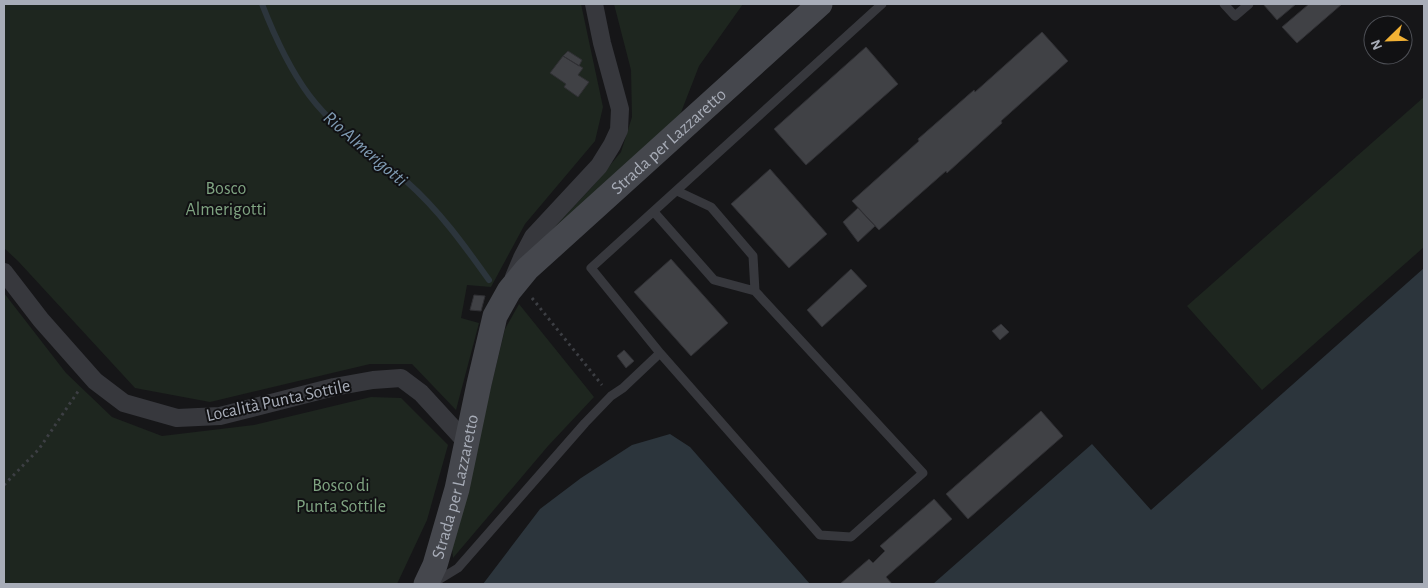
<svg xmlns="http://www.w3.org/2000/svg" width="1428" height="588" viewBox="0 0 1428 588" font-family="'Alegreya Sans',sans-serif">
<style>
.green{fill:#1e261f}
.water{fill:#2c353c}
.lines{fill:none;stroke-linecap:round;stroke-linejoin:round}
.stream{stroke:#2c353c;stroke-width:6}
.building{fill:#404145;stroke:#303034}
.path{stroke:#3d3f44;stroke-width:3;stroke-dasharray:2.5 4;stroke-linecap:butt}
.lane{stroke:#37383d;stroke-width:9}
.street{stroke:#37383d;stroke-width:18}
.secondary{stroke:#45474d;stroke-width:25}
.labels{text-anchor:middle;stroke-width:4;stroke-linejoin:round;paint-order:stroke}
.street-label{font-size:18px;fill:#a8adb8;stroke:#111113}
.park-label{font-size:18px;fill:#7fa381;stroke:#111113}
.water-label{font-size:19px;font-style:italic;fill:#7f9bb3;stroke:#111113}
</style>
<rect width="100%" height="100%" fill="#161618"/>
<path class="green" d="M4,4H581L603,107L595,141L525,224L491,287L467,285L461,318L479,323L456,410L412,364H370L210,402L135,388L18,261L4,248Z
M614,4H743L699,66L680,115L547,235L592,187L621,152L632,117L631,70Z
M1424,97V247L1262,390L1187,306Z
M4,293L66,373L112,417L162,436L254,425L371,397L401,398L448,445L427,520L397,584H4Z
M519,304L594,397L548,446L453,558L452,548L505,329Z"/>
<path class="water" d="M1424,268V584H933L1092,444L1151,510Z
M670,434L690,447L810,584H483L540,509L581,478L632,445Z"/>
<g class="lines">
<path class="stream" d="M262,4C274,35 289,68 309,95C335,130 373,154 406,181C439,210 464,245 489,280"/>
</g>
<path class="building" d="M1263,4H1296L1277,20Z
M1309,4H1342L1297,43L1282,27Z
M1042,32L1068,61L1001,121L1002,123L947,173L946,171L879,230L852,201L919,141L918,139L974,90L975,92Z
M866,47L898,84L806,165L774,129Z
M568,51L582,60L579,66L563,56Z
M563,56L583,68L578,75L589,82L578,97L564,87L566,84L550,73Z
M770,169L827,234L789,268L731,204Z
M858,208L875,226L858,242L843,222Z
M671,259L728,323L691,356L634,292Z
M851,269L867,286L822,327L807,310Z
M474,295L485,296L481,311L470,310Z
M1001,324L1009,332L1000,340L992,331Z
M624,350L634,361L626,368L617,356Z
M1041,411L1063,436L968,519L946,494Z
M934,499L952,519L886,577L892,584H840L869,559L873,563L885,551L880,546Z"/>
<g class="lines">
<path class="path" d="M532,298L602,385
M4,485L39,449L79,390"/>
<path class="lane" d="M1224,4L1235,16L1249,4
M654,212L714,280L755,291
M660,353L591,268L882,4
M434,579H440L458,568L585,423L611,396L623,388L660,353L820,535L851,537L923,473L755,291L753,256L711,207L677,191"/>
<path class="street" d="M4,272L41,320L95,381L124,403L177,418L220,416L334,387L373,380L401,378L421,393L466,442
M514,277L522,258L533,237L599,166L612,145L619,130L620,109L602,43L594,4"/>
<path class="secondary" id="s1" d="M426,584L435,565L457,489L479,384L495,316L509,291L527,269L820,4"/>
</g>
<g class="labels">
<g class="street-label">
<text dy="6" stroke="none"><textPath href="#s1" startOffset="525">Strada per Lazzaretto</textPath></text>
<text transform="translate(278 400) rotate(-12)" y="6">Località Punta Sottile</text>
<text dy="6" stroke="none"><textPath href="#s1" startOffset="102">Strada per Lazzaretto</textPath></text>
</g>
<g class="park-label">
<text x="226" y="194">Bosco<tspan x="226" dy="21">Almerigotti</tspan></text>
<text x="341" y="491">Bosco di<tspan x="341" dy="21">Punta Sottile</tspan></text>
</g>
<g class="water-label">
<text transform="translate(366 148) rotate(41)" y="7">Rio Almerigotti</text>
</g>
</g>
<rect width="1428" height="588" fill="none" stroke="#a8adb8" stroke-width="10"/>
<g transform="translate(1388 40) rotate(247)"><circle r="24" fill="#111113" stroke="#4d4f55"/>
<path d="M0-4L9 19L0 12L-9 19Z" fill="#f2b134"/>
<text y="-8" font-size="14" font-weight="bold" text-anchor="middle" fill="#a8adb8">N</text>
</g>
</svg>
